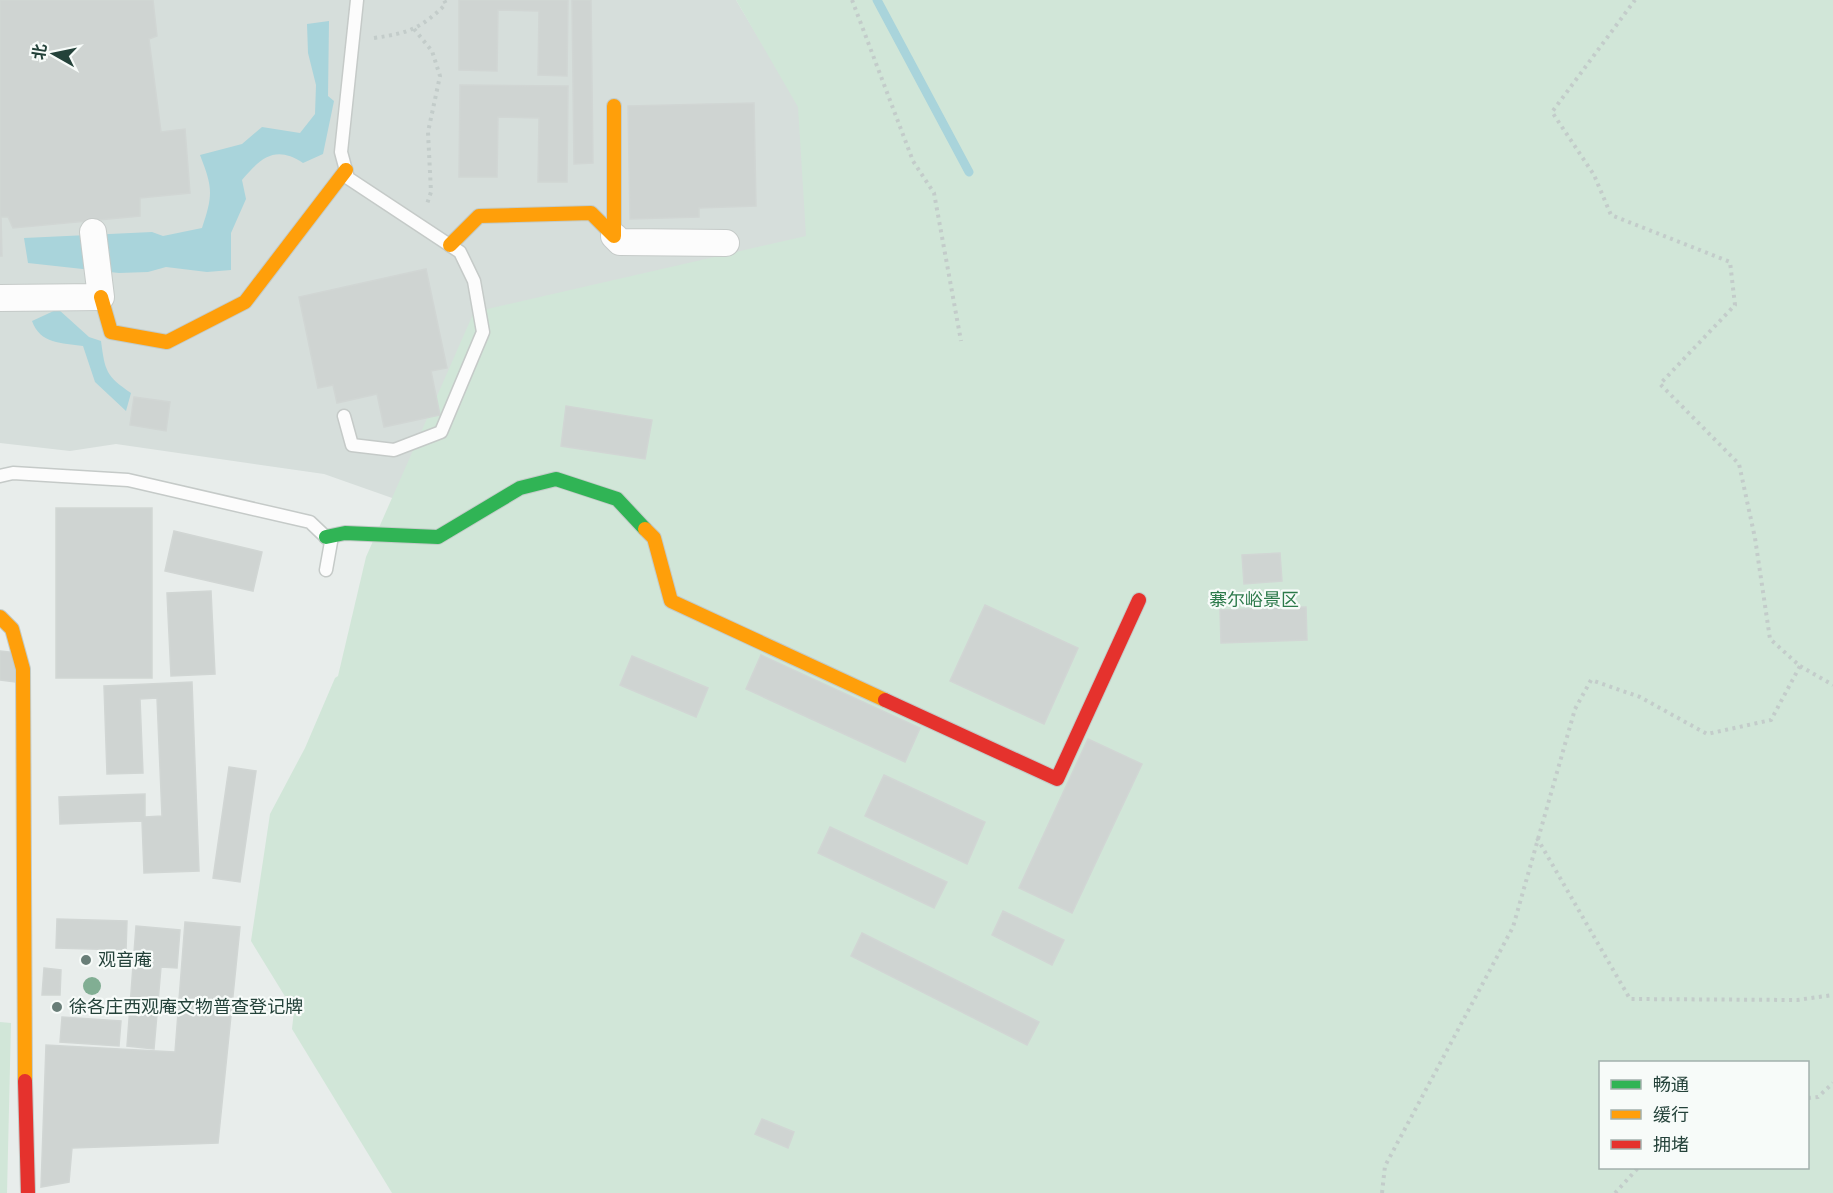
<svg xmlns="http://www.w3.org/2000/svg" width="1833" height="1193" viewBox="0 0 1833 1193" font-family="Quicksand,'Noto Sans SC',sans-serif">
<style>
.built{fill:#d6dedb}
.green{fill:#d1e6d8;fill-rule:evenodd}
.water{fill:#a9d4db}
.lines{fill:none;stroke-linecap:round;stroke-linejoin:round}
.stream{stroke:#a9d4db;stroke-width:9}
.building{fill:#cfd4d2;stroke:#d1d6d4;stroke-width:1.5}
.lane-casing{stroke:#c5cac8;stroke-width:15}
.street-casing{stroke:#c5cac8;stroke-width:28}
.fast-casing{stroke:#c3cbc8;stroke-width:16}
.slow-casing{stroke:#c3cbc8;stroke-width:16}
.jam-casing{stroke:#c3cbc8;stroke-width:16}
.path{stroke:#c3ccca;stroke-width:4;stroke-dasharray:3 4.5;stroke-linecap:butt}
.lane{stroke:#fcfcfc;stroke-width:12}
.street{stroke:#fcfcfc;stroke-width:26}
.fast{stroke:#30b455;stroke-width:14}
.slow{stroke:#ff9f0a;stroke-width:14}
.jam{stroke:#e5322d;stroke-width:14}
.tree{fill:#81ae93}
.poi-dot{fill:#697e78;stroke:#f7fbf9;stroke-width:2}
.labels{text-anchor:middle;stroke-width:4.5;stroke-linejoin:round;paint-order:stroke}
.park-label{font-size:18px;fill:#2d7a4b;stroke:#f7fbf9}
.poi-label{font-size:18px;fill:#24423a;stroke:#f7fbf9;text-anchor:start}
</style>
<rect width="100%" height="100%" fill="#e8edeb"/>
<path class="built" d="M0,0H736L798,104L831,220L412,505L324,474L116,444L70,451L0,443Z"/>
<path class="green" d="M736,0H1833V1193H392L292,1029L294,1011L251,941L270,814L305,748L335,678L338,676L366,557L474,312L806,236L798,107ZM1600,1062H1808V1168H1600Z
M0,1022L11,1023L7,1193H0Z"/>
<path class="water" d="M329,21L328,96L334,101L323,154L303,163C276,145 261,157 242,180L246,199L231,233V270L207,272L166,267L148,272L119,273L28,263L24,238L152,232L163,236L202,228C213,195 213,188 200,155L242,144L262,127L300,133L315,114L316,85L308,53L307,24Z
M58,309L89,337L101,341C105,371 106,376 131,393L126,411L95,382L83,346C62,343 40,344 32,321Z"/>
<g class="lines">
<path class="stream" d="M877,0L969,172"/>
</g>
<path class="building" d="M0,0H153L157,36L149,39L161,132L185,129L190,193L140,198V216L13,228L8,217H1L2,256H0Z
M459,0H568L567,76L538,75L539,11L498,10L497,71L459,70Z
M572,0H591L593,163L574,164Z
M460,85L568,86L567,182H538L539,118L498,117L497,177H459Z
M754,103L756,206L699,208V217L630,219L628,106Z
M426,269L447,368L431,371L440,415L384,427L377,394L337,403L333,385L318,388L299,297Z
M134,397L170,402L166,431L130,425Z
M566,406L652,420L645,459L561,446Z
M56,508H152V678H56Z
M174,531L262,552L253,591L165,571Z
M1280,553L1282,581L1244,584L1242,555Z
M211,591L215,674L171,676L167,593Z
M985,605L1078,648L1044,724L950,681Z
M1306,607L1307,640L1221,643L1220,610Z
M0,651L18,653L15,682L0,680Z
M761,655L920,728L905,762L746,689Z
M632,656L708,688L696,717L620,685Z
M192,682L199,871L144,873L142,821L60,824L59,797L145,794V817L162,816L157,698L140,699L143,773L107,774L104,686Z
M1088,739L1142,764L1072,913L1019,888Z
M229,767L256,771L240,882L213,878Z
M884,775L985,822L967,864L865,816Z
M830,827L947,882L934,908L818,853Z
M1003,911L1064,940L1052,965L992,935Z
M57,919L127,921L126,950L56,948Z
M185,922L240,927L218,1143L72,1148L69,1182L41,1187L46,1045L175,1052Z
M136,926L180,930L177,968L161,967L154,1049L127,1046Z
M862,933L1039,1022L1027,1045L851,956Z
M44,968L61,970L60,995H42Z
M62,1017L121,1021L119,1046L60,1042Z
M762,1119L794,1132L788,1148L755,1134Z"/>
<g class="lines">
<defs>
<path id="lane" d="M344,416L352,445L394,450L441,432L483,332L474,281L460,252L348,178L341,152L357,0
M0,476L13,473L128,480L310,522L331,542L326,570"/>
<path id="street" d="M614,236L620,242L726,243
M0,298L101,297L93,232"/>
<path id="fast" d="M326,537L345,533L438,537L520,488L556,479L617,499L645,529"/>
<path id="slow" d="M450,245L479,216L591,213L614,236V106
M101,297L111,332L167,342L245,302L346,170
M645,529L654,538L671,601L885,700
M0,617L12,629L23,669L25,1081"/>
<path id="jam" d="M885,700L1057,779L1139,600
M25,1081L28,1193"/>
</defs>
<use href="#lane" class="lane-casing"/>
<use href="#street" class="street-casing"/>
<use href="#fast" class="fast-casing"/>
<use href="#slow" class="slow-casing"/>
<use href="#jam" class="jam-casing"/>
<path class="path" d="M852,0L913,161L934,193L961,341
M414,29L432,51L440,76L428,132L431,192L427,204
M374,38C409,33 420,29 446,4L444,0
M1800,666L1833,685
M1537,838L1630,999L1797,1000L1833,995
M1808,1098L1818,1097L1833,1083
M1382,1193L1385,1166L1513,927L1575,709L1591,680L1640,697L1707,734L1771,720L1800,666L1770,639L1755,538L1739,464L1660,384L1735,305L1730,262L1611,215L1594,175L1552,112L1635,0
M1615,1193L1638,1168"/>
<use href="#lane" class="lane"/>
<use href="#street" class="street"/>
<use href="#fast" class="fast"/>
<use href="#slow" class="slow"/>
<use href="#jam" class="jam"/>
</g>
<circle class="tree" cx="92" cy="986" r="9"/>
<g class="poi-dot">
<circle cx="86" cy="960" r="6"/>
<circle cx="57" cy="1007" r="6"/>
</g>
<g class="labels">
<g class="park-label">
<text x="1254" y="606">寨尔峪景区</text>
</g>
<g class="poi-label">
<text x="98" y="966">观音庵</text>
<text x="69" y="1013">徐各庄西观庵文物普查登记牌</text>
</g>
</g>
<rect x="1599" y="1061" width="210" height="108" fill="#f7fbf9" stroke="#a3b1ad" stroke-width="1.5"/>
<rect x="1611" y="1080" width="30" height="9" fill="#30b455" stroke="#a3b1ad" stroke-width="1.5"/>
<text x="1653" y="1091" font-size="18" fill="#24423a">畅通</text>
<rect x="1611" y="1110" width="30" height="9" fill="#ff9f0a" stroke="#a3b1ad" stroke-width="1.5"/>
<text x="1653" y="1121" font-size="18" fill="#24423a">缓行</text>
<rect x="1611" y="1140" width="30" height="9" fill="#e5322d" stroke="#a3b1ad" stroke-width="1.5"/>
<text x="1653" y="1151" font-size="18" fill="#24423a">拥堵</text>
<g transform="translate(54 54) rotate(279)" stroke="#f7fbf9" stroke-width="4.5" paint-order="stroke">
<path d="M0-4.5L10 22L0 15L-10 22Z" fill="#24423a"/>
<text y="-9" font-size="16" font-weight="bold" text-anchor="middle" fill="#24423a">北</text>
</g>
</svg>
